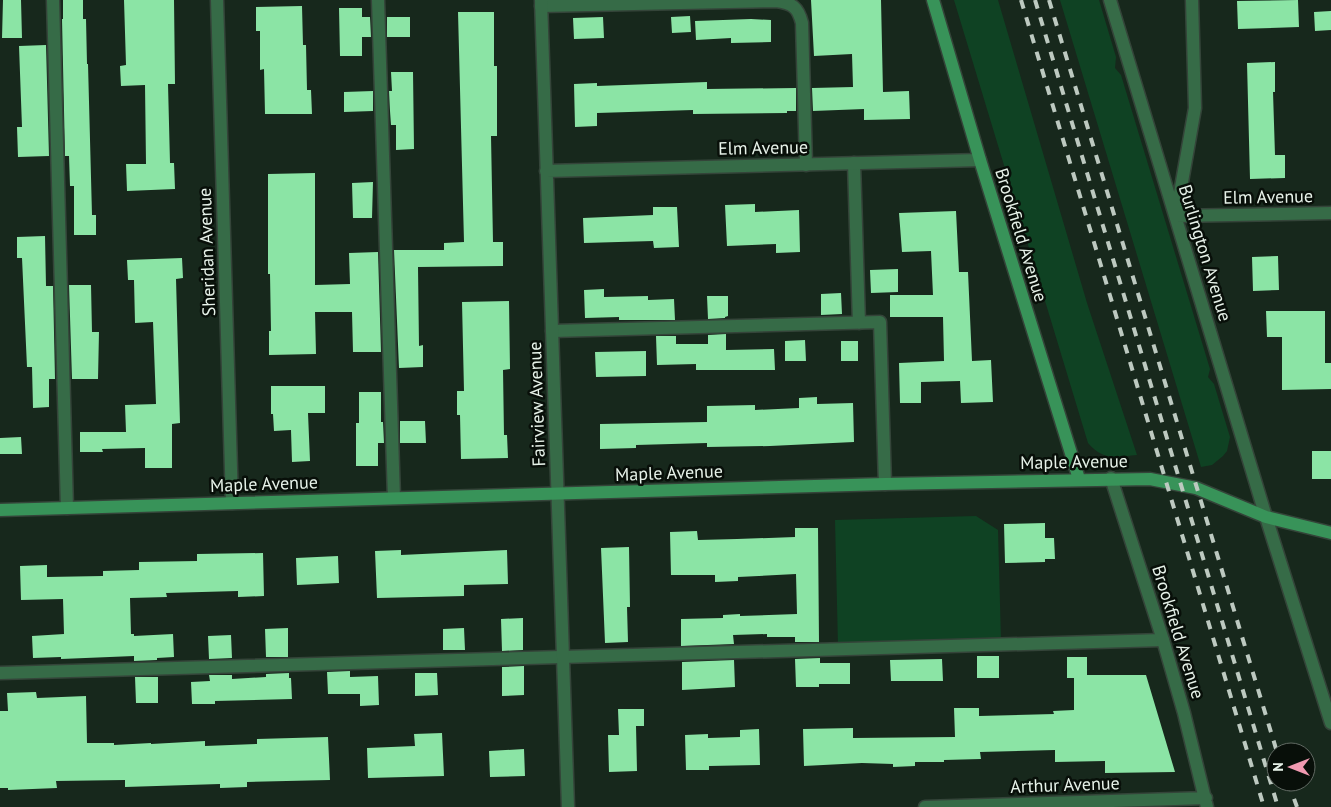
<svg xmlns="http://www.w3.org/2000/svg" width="1331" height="807" viewBox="0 0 1331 807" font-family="'PT Sans',sans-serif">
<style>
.green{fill:#0f4223}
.building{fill:#8be4a5}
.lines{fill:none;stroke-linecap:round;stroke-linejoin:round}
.lane-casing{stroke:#344439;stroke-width:15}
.street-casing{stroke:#344439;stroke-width:15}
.secondary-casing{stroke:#344439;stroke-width:15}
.lane{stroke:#366b47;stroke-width:12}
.street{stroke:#366b47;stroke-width:12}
.secondary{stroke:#389359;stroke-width:12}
.rail{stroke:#bdc9c0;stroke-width:4;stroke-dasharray:9 9;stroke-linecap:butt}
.labels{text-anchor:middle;stroke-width:5;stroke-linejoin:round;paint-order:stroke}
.street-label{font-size:18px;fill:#e7f2e9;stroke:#080f09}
</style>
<rect width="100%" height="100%" fill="#17281c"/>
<path class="green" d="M954,0H998L1087,303L1137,455C1117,457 1103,461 1088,443Z
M1060,0H1099L1116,57L1115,68L1121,75L1210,369L1208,377L1214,384L1230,437L1227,451L1223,456L1212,465L1201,467Z
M976,516L998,530L1001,641L838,646L835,520Z"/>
<path class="building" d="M3,0H21L22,38H2Z
M63,0H83V19H86L87,64H88L92,215H96V235H74V186H70L69,156H65L62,19H63Z
M124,0H174L175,84H168L170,163H174L175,189L127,191L126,164H146L145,85L121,86L120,66L126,65Z
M811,0H881L883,92L909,91L910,119L864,120V109L813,111L812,88L853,87L852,54L814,56Z
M1298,0L1299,27L1238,29L1237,1Z
M302,6L303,45H306L307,90H311L312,114H265L264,69L260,70V31H256V7Z
M339,8H362V17H370L371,37H362V56H340Z
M1331,11V30L1315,31L1314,12Z
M458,12H494V66H497V136H491L493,242H503V266L418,267L419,346L423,345V367L399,368L394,250H444V243L464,242Z
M690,16L691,32L672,33L671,17Z
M387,17H410V37H387Z
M603,17L604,38L574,39L573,18Z
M751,19L771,20V42L731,43V38L696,40L695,21Z
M46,45L49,156L18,157L17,127H22L19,46Z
M1275,62V92H1273L1275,155H1285V178L1250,179L1247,63Z
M391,72H413L414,149L396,150V125H391L390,111L389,91H392Z
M707,82V89L796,88V111H787V113L693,114V110L597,113V126L575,127L574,84L597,83V86Z
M373,91V111L344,112V92Z
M315,173V285L350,284L349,253L378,252L381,352H353L352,312H315L316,354L269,355V331H271L270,274H268V174Z
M373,182L372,218H353L352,183Z
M755,204V212L799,210L800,252L776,253V244L727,246L725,205Z
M653,207H677L679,247L654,248L653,241L584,243L583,218L653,215Z
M956,211L959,272H968L972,361L991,360L993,402L961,403L960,381L921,382V403H900L899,363L944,361L943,317H890V295H933L931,251L902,252L899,213Z
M45,236L46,286H53L55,379H49V407L33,408L32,367H27L22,258H17V237Z
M1278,256L1279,290L1253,291L1252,257Z
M182,258L183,278L176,279L180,423L172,424V468H145V448L102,449L103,452H80V432H126L125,405L156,404L153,322L135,323L134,280H128L127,260Z
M898,269V292L871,293L870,270Z
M69,285H91L92,332H99L98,379H72Z
M604,289V297L648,296V300L674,299L675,320H619V317L585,318L584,290Z
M841,293L842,314L821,315V294Z
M707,296H728V316L725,317V318L708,319Z
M509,301L510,369L503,370L504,435H507L508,458L461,459L460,415H457V391H464L462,302Z
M1266,311H1325V363H1331V389L1282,390V337H1267Z
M726,334V350L774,349L775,370H696V364L657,365L656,336H676V344H708V335Z
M805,340L806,361H785V341Z
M841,341H858V361H841Z
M646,351V376L596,377L595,352Z
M271,386H325V413H308L310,461L292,462L291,430L274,431L273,414H271Z
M359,392H381V422H383L384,443H378V466H356V423H359Z
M817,397V404L853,403L854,442L770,446L707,447V443L636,445V448L600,449V424L707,422V406L755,405V410L799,408V398Z
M400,421H425L426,443H400Z
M21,437L22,454H0V438Z
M1312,451H1331V479H1312Z
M1045,523V538H1054L1055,559H1045V562L1005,563L1004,524Z
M795,528H818L819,642H795V637H767V634L733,635L734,644L681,646V619L723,618V615L740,614V616L797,614L796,574L738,577V581L715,582V575H671L670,532L697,531L698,540L737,539L795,537Z
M629,547L630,607H627L628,642L605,643L601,548Z
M401,550V555L507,550L508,584L464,585V596L377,598L375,551Z
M263,553L264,596L238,597V591L166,593L167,597L130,598L131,634H134V636L173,634L174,657L157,658V660L134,661V656L61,659V657L33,658L32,636L64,634L63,599L21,600L20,566L47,565V577L103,576V571L139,570V562L197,561V554Z
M338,556L339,583L297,585L296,558Z
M523,618V650L502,651L501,619Z
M288,628V657H266L265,629Z
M464,628L465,650H443V629Z
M231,635L232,658L209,659L208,636Z
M977,656H999V678H977Z
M1067,657H1087V675H1146L1175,772L1105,773V761L1055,762V750L980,752L981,759L944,760V762H915V766L893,767V764L862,763L804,766L803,729L853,728V738L955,737L954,708H979V716L1054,714L1053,711L1074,710V678H1067Z
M820,658V663H850V684H819V687H796L795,659Z
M942,659L943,681H891L890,660Z
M734,660L735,687L682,690V662Z
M524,666V695L502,696V667Z
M350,671V677L378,676L379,705L360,706V694H328L327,672Z
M289,673V678H291L292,699L215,701V704H192L191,682L210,681L209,675H232V679L266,677V674Z
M415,673H437L438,695L415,696Z
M135,677H158V703H136Z
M36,692L37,698L86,696L87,743H114V745L151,743V744L205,741V746L257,744V739L328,737L330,780L247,782V787L220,788V784L125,787V780L56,781L57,788L8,790V788H0V711H8L7,693Z
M618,709H644V726H636L637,771L609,772L608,735H619Z
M759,729L760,765L709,766V770H686L685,735L708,734V738L740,737V730Z
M442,733L444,776L368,778L367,748L415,746L414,734Z
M524,749L525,776L490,777L489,751Z"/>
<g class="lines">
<defs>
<path id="lane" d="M53,0L67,508
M378,0L394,498
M541,6L776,1C792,3 798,7 802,23L806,165
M854,163L859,323
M552,331L880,322L885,484
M0,673L1163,640"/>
<path id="street" d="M217,0L232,503
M541,0L568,807
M1110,0L1266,517L1331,723
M1192,0L1195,108L1176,216L1331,213
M546,171L980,160
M1111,478L1163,640L1184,713L1207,807
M925,807L1206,798"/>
<path id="secondary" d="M933,0L980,160L1079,479
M0,510L885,484L1150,479L1196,488L1266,517L1331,533"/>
</defs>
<use href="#lane" class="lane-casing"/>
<use href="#street" class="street-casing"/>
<use href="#secondary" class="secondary-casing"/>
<use href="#lane" class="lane"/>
<use href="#street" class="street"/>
<use href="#secondary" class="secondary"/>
<path class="rail" d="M1021,0L1264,807
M1035,0L1278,807
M1049,0L1277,752
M1288,782L1297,807"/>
</g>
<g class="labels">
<g class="street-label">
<text transform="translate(763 148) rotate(-1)" y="6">Elm Avenue</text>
<text transform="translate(1268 197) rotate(-1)" y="6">Elm Avenue</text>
<text transform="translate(1021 235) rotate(73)" y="6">Brookfield Avenue</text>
<text transform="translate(207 252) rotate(-92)" y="6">Sheridan Avenue</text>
<text transform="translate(1205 253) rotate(73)" y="6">Burlington Avenue</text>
<text transform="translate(537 404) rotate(-92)" y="6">Fairview Avenue</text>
<text transform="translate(1074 462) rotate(-1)" y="6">Maple Avenue</text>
<text transform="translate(669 473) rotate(-2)" y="6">Maple Avenue</text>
<text transform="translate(264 484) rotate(-2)" y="6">Maple Avenue</text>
<text transform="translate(1178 632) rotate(73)" y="6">Brookfield Avenue</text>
<text transform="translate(1065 785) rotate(-2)" y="6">Arthur Avenue</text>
</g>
</g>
<g transform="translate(1291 767) rotate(270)"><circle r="24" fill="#080f09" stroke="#616a63"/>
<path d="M0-4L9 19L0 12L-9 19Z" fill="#f19ab1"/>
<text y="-8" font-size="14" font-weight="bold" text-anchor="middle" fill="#e7f2e9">N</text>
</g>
</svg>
